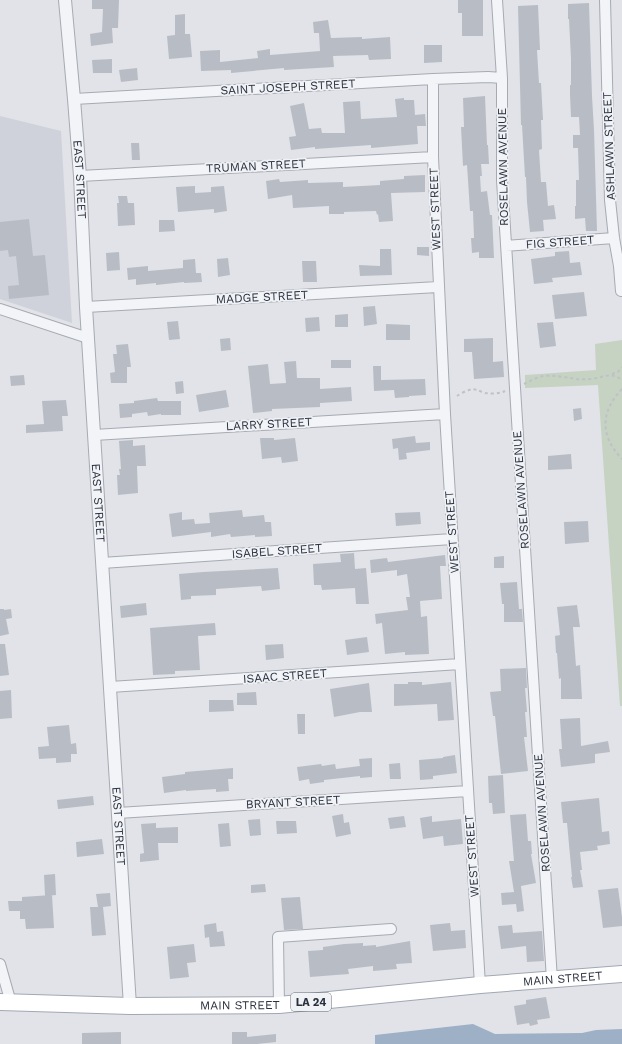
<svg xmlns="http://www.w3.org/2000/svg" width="622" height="1044" viewBox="0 0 622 1044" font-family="'Work Sans',sans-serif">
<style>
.built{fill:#cfd2da}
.green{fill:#c6d2c2}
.water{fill:#9eb0c6}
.building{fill:#b8bdc5}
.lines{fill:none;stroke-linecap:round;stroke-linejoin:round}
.minor-casing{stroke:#a6aab2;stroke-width:12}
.tertiary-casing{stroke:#a6aab2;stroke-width:14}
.primary-casing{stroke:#a1a8b3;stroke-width:18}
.path{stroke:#bfc1c7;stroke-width:2;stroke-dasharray:3 3;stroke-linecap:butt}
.minor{stroke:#f3f4f7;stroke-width:10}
.tertiary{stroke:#f3f4f7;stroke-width:12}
.primary{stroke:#fff;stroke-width:16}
.labels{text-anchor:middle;stroke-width:3.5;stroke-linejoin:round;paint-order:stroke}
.shield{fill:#f0f2f6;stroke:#656b76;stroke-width:1}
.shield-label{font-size:11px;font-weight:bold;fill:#2a313f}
.street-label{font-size:12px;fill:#2a313f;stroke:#f0f2f6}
</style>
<rect width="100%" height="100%" fill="#e1e3e8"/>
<path class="built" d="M0,116L61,131L72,323L0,299Z"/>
<path class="green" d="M622,340V706H620L598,385L525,388V375L596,370L595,344Z"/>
<path class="water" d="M473,1024L495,1034L582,1033L596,1030L622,1029V1044H375V1035Z"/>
<path class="building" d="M92,0H119L118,28H112L113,43L91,46L90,34L102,32L103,9H92Z
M458,0H483V36H462V13H458Z
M589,3L592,96L594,130L597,231H586L585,218L575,219V206H576V180H579L578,148H573V135H580L579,117H571L570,95V85H571V59L569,19H568V4Z
M538,5L540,50H537L539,83H541L543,120H541L542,149L539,150L541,182H546L548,206L554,205L556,219L543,220L544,231L530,232L527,202L526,177H525L522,125H521L518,6Z
M185,14V34H190L192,57L169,59L167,36L175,35V15Z
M328,20L331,38L362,37V39L390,37L391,59L369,60L368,55L333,56L334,67L284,70V68L231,73V70L201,71L200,51L220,50V62L258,58L257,51L270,49V55L320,51L319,33H314L313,22Z
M424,45H442V62L424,63Z
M112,59V73H93L92,60Z
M137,68L138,80L121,82L119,70Z
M485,96L487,145H488L489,164H481L482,176H480L481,192L487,191L490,215H492L494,258H479V252L472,253L471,238H474L473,211H470L467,165L463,166L461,127H464L463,98Z
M404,98V100H414L415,115L425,114L426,126H417L418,144L371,148V145L315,149V147L291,150L289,137L296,136L290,106L304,103L309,129L321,128L322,133H345L343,102L360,101L361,119L397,117L395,99Z
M131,143H139L140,160H132Z
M425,175V192L391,193L393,221L379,222L378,214L377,215L376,211L344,212V214H329V206L293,208L292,195L268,199L266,181L279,179L280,182L308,180V183L343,182V187L380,185V181L404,179V176Z
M195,186V193L211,192V187L224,186L227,211L214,213V209L178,212L176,187Z
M118,196H127L128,203H134L135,225L118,226L117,203H119Z
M29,219L33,256L45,255L49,295L9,299L8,286L19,285L16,256L9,257L8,250L0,251V222Z
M159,220H174L175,231L159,232Z
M417,247H429V256L417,255Z
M380,249H391L392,275L360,276L359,265L380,266Z
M569,251L570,263L580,262L582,275L552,278L553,282L534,284L531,259L555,256V252Z
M119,252L120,270L107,271L106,253Z
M228,258L230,275L218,277L217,259Z
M195,259L196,273H201L202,282L184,283V282L156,285V283L136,285V279L128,280L127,268L148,266V271L183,268V260Z
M302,261H316L317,282H303Z
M584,292L587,316L555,319L552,295Z
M375,306L377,324L364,326L363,307Z
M348,314V327H335V315Z
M319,317L320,331L306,332L305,318Z
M178,321L180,339L169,340L167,322Z
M553,322L556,346L540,348L537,323Z
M386,324L410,325V340H386Z
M230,338L231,350L221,351L220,339Z
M493,338V362L503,361L504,377L474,379L472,352H464V339Z
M128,344L131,367H127V383H111L110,373L115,372L113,354H117L116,345Z
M331,360H351V368H331Z
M296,361L297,378H320V389L351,387L352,401L320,403V407L272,409V411L253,413L248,366L268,364L270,384L286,383L284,362Z
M373,366H381V380L425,379L426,395L409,396V397L395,398L394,390L374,391Z
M24,375L25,385L11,386L10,376Z
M183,381L184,393L176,394L175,382Z
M226,390L229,407L199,412L196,395Z
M157,398L158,401H181V415H161V414L148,416L147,412L132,414V417L120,418L119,404L134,403V401Z
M66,400L68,416H62L63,431L26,433V425L44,424L42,401Z
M581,408L582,419L574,421L573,409Z
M415,436L416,443L430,442V450L406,453L407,459L399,460L398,448L393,449L392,439Z
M260,438H274V440L295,438L298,461L282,463L281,457L262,459Z
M133,440V446L145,445L146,466H137L138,493L118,495L117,475H120L119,469H121L119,441Z
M571,454L572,469L548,470V456Z
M242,510L243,517L264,515L265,522H271L272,536L255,537V535L231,537L230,534L211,537V532L172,537L169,514L182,512V520L194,519L195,524L210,523L209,513Z
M420,512L421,524L396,526L395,513Z
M588,521L589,542L565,544L564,522Z
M354,553L355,569L366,568L369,604H356L355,588L322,590L321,585H314L313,564L341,562L340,554Z
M445,555L446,566H440L442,599L420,601L421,617L427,616L429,654L405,655V652L385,654L382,623L376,624L375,614L408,610L406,597H410L407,574L397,576V570L371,573L370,560L387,558L388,562Z
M504,556V568H494V557Z
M278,568L280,589L262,591L261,586L216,589V595L191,596V599L181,600L179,574L203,572Z
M517,582L519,609H522L523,622H504V604H502L500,583Z
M146,603L147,615L121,618L120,606Z
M577,605L580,627H573L576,666L580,665L582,699H561V678L559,679L557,653H556L555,636L560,635L557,607Z
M0,609H4V610L11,609L12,618L6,619L9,634L0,636Z
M215,623L216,635L198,636L200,670L175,671V674L153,675L150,628Z
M367,637L369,652L347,655L345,640Z
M0,644H5L9,675L0,676Z
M283,644L284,658L266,660L265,645Z
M526,668L527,688H525L527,712H525L527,737H524L528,771L501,774L497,736L495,716H493L490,692L501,691L500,669Z
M408,682H422V685L451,682L454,720L438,721L437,704L394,706V684H408Z
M369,683L372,712H360L334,717L330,689Z
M11,690L12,718L0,719V691Z
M256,692L257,705H237V693Z
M209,700H233L234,711L209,712Z
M297,714H305V734H298Z
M580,718L581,746L608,741L610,752L595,754V763L561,767L559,749H562L560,719Z
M69,725L71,744L76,743L77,754H71V762L56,763V758L39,759L38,747L49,746L47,727Z
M455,755L457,773L433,776V779L420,780L419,760L443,758V757Z
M372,758V777L360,778V776L324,780V782L310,784L309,779L299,781L297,767L321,764L322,766L335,764L336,769L360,766L359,759Z
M400,763L401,779H390L389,764Z
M233,768V779H228L229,791L216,792V789L186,791V790L164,793L162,777L185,774V772Z
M503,775L505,813L493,814L492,803H489L488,776Z
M93,796L94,805L58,809L57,800Z
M599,798L602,832L609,831L610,844L597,846L598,850L580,852L582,870H580L583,887L573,888L571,877H572L567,823H563L561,802Z
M343,814L344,823L349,822L351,834L336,837L332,816Z
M526,814L528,841H531L532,854H531L536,883L521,886L524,911L517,912L516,904L502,905L501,893L514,892L509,861H514L510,815Z
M404,816L406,827L390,829L388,818Z
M432,816V822L461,819L463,844L444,846L443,836L423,839L420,818Z
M260,819L261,835L250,836L248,820Z
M276,821H296L297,833L277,834Z
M156,823V828L178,827V843H158L159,860L140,862V854L144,853L141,824Z
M229,823L231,846L220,847L218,824Z
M102,839L104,854L77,857L76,842Z
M55,874L56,895L45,896L44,875Z
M265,884L266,892L251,893V885Z
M618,888L622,917V926L603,928L598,890Z
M110,893L111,906L103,907L106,935L92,936L90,907H98L96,894Z
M52,895L54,928L26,929L25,919H20V911H9L8,901H22V897Z
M300,897L303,929L284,930L281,898Z
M216,923L217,932L223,931L225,946L210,947L209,937L205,938L204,925Z
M450,923L451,931L465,930L466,948L433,951L430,925Z
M512,925L513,933L542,931L544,961L527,962L526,946L501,949L498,926Z
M410,941L412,963L396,964L397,969L373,971V966L348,969L349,974L310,977L308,951L323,950V947L344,944L363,943V946L376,945V947Z
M194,944L196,962L187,963L189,977L170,979L167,947Z
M546,997L550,1018L537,1020L538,1024L530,1026L529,1023L517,1025L514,1006L526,1004V1000Z
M121,1032V1044H82V1033Z
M232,1032H247V1037L276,1034V1042L257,1044H232Z"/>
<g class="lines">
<defs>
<path id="minor" d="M497,0L502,78V180L552,980
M605,0L610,200L614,238L619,266L621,291
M433,79V157L445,414L480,985
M74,99L433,79L488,77L502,78
M80,176L433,157
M506,246L614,238
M86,307L438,287
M0,309L88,338
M94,435L445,414
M102,563L452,539
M110,687L460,664
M118,813L468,791
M0,964L11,1003
M279,1005L278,937L391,929"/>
<g id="tertiary">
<path id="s1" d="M65,0L74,99L80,176L86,307L130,1006"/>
</g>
<g id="primary">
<path id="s2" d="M0,1002L130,1006L279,1005L480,985L622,974"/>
</g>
</defs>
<use href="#minor" class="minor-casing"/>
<use href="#tertiary" class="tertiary-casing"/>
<use href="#primary" class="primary-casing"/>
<path class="path" d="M612,374L618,372L622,367
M524,384C530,381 537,377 544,376C559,374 574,381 590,379C603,378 610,371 622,380
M622,389C600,412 600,436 622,459
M457,396C460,394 465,391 469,390C475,388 479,391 485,393C491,394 499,394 505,391"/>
<use href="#minor" class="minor"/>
<use href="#tertiary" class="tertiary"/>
<use href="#primary" class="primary"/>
</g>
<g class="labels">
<rect class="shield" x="291" y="993" width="40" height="18" rx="3"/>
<g class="shield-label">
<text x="311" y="1006">LA 24</text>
</g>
<g class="street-label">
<text transform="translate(288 87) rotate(-3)" y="4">SAINT JOSEPH STREET</text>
<text transform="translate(609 146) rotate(-92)" y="4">ASHLAWN STREET</text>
<text transform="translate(256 166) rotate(-3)" y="4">TRUMAN STREET</text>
<text transform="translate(503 167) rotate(-91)" y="4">ROSELAWN AVENUE</text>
<text dy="4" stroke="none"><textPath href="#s1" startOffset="180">EAST STREET</textPath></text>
<text transform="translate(435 209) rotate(-92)" y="4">WEST STREET</text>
<text transform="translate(560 242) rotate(-4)" y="4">FIG STREET</text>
<text transform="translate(262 297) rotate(-3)" y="4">MADGE STREET</text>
<text transform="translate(269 424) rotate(-3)" y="4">LARRY STREET</text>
<text transform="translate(521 490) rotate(-94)" y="4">ROSELAWN AVENUE</text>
<text dy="4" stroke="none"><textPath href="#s1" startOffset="504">EAST STREET</textPath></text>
<text transform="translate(452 532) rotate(-94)" y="4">WEST STREET</text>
<text transform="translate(277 551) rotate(-4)" y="4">ISABEL STREET</text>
<text transform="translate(285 676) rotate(-4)" y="4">ISAAC STREET</text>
<text transform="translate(293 802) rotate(-3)" y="4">BRYANT STREET</text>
<text transform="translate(542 813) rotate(-94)" y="4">ROSELAWN AVENUE</text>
<text dy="4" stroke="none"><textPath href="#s1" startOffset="828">EAST STREET</textPath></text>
<text transform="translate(472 856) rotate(-94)" y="4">WEST STREET</text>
<text dy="4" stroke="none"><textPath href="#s2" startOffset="564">MAIN STREET</textPath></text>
<text dy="4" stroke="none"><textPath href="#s2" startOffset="240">MAIN STREET</textPath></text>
</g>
</g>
</svg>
